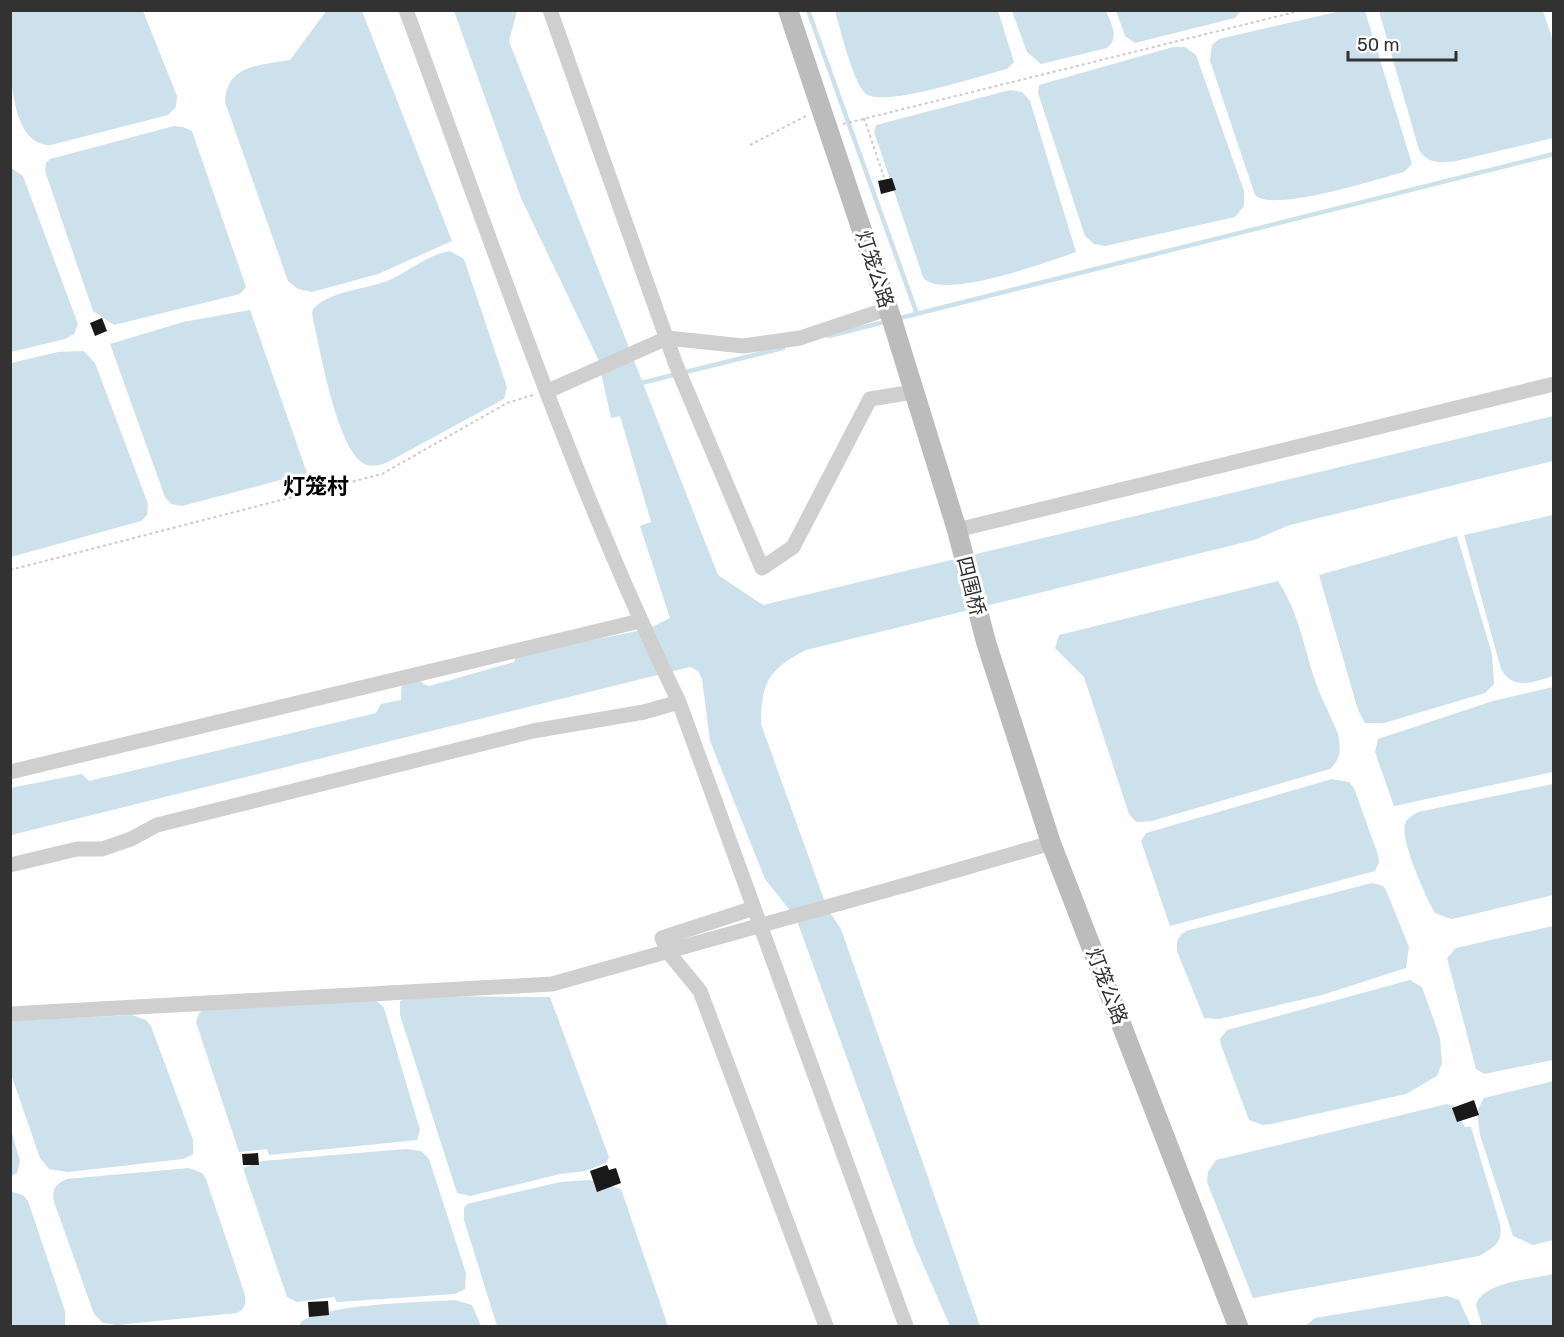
<svg xmlns="http://www.w3.org/2000/svg" width="1564" height="1337" viewBox="0 0 1564 1337" font-family="Rubik,'Noto Sans SC',sans-serif">
<style>
.water{fill:#cce1eb}
.lines{fill:none;stroke-linecap:round;stroke-linejoin:round}
.stream{stroke:#cce1eb;stroke-width:4.5}
.building{fill:#191919}
.path{stroke:#ccc;stroke-width:2;stroke-dasharray:3 3;stroke-linecap:butt}
.street{stroke:#cfcfcf;stroke-width:15}
.secondary{stroke:#bcbcbc;stroke-width:20}
.street-bridge{stroke:#cfcfcf;stroke-width:15}
.labels{text-anchor:middle;stroke-width:6;stroke-linejoin:round;paint-order:stroke}
.street-label{font-size:20px;fill:#323232;stroke:#fff}
.quarter-label{font-size:22px;font-weight:bold;fill:#000;stroke:#fff}
</style>
<rect width="100%" height="100%" fill="#fff"/>
<path class="water" d="M11,10L143,11L177,96L176,107L168,115L51,145C3,147 10,42 11,10Z
M327,10L362,11L452,241L378,274L312,292L298,289L288,281L225,102C227,64 259,66 290,60Z
M454,11H517L509,41L718,575L763,605L1553,416V461L1290,525L1254,540L806,650C769,669 761,682 761,724L827,908L841,929L980,1326H950L915,1246L796,918L765,879L710,741L702,679L698,671L690,667L11,835L10,788L82,774L89,781L376,713L381,704L401,700L402,676H418L423,684L429,686L514,662L516,655L648,629L670,618L640,526L651,522L620,416L611,418L598,359L521,198Z
M835,11H998L1014,62L1007,69C982,75 882,109 865,93C853,82 840,28 835,11Z
M1012,11H1106C1111,23 1120,38 1107,48L1041,64L1027,52Z
M1116,11V10L1241,11L1235,18L1135,43L1125,36Z
M1341,11H1365L1412,164L1404,172C1377,179 1273,213 1255,195L1210,61L1212,45L1219,39Z
M1379,11H1543L1553,41V138L1456,161C1440,163 1428,164 1419,150Z
M1173,47H1185L1196,55L1244,191V206L1235,217L1105,246L1094,244L1085,236L1038,93L1039,85Z
M1010,90L1022,92L1030,101L1076,252C1050,261 939,302 923,277L874,132L876,125Z
M174,126L183,127L192,131L246,287L240,294L114,325L93,311L45,171L46,163L50,159Z
M10,167L23,176L78,324L74,334L65,339L11,352Z
M450,251L464,259L507,387L504,399L386,463C377,466 368,468 360,461C335,438 320,349 312,314L313,309C331,290 364,290 387,281C409,272 426,255 450,251Z
M250,310L307,473L182,506L171,504L165,497L110,344L183,322Z
M84,351L95,363L148,504L147,515L141,521L11,557V363L58,352Z
M1553,515V676C1534,682 1513,691 1501,669L1464,535Z
M1457,536L1492,654L1494,684L1485,693L1384,723H1365L1358,710L1319,575Z
M1278,581C1296,608 1302,637 1311,668C1317,690 1329,712 1338,734C1341,748 1341,759 1330,769L1152,821L1136,822L1129,814L1084,677L1055,648L1059,635Z
M1553,687V772L1394,806L1375,752L1378,739L1493,701Z
M1332,779L1349,782L1354,788L1378,855L1379,862L1375,871L1170,926L1141,841L1146,833Z
M1553,784V895L1461,917L1451,919L1435,913C1426,898 1400,840 1405,824C1407,818 1413,815 1418,812Z
M1372,883L1383,886L1386,890L1409,947L1406,968L1322,995L1219,1019L1204,1018L1177,951C1176,941 1178,936 1186,931Z
M1553,926V1060L1484,1074L1476,1069L1447,958L1456,948Z
M1410,980L1422,987L1440,1038L1442,1063L1437,1076L1406,1094L1271,1124L1263,1125L1249,1120L1221,1045L1220,1039L1227,1030Z
M413,996L550,997L609,1157L606,1163L585,1171L560,1174L470,1196L457,1193L400,1015V1001Z
M374,998L384,1008L420,1130L417,1140L269,1155L267,1149L239,1152L196,1022L199,1013L203,1010Z
M132,1015L146,1020L151,1026L193,1140V1154L183,1159L68,1172L49,1169L40,1158L11,1074L10,1021Z
M1553,1081V1240L1533,1245L1513,1236L1480,1135L1477,1111L1484,1098Z
M1447,1104L1454,1106L1465,1127H1471L1500,1224C1503,1243 1495,1247 1479,1256L1253,1298L1207,1182L1208,1172L1216,1160Z
M11,1130L20,1161L17,1173L11,1176Z
M406,1149L421,1151L429,1159L466,1273L465,1289L455,1294L337,1302L334,1297L297,1302L287,1297L243,1168L262,1161Z
M189,1168L202,1173L206,1179L243,1289C246,1298 248,1308 237,1313L117,1325L103,1323L94,1314L54,1202C51,1189 56,1184 67,1179Z
M589,1180L621,1189L668,1326H497L464,1220V1208L467,1204L560,1182Z
M10,1191L23,1195L28,1201L65,1311V1326H11Z
M1553,1274V1326H1482L1476,1305C1482,1282 1533,1279 1553,1274Z
M1447,1296L1459,1300L1471,1326H1305L1315,1318Z
M455,1300L472,1305L481,1326H299L301,1322C329,1303 419,1303 455,1300Z"/>
<g class="lines">
<path class="stream" d="M808,10L917,314
M896,319L1554,154
M829,336L888,321
M637,384L783,348"/>
</g>
<path class="building" d="M892,178L896,190L881,194L878,181Z
M102,318L107,331L95,336L90,323Z
M1474,1100L1479,1115L1457,1122L1452,1108Z
M258,1153L259,1165H243L242,1154Z
M607,1165L609,1170L616,1168L621,1183L597,1192L590,1171Z
M328,1301L329,1315L309,1317L308,1302Z"/>
<g class="lines">
<path class="path" d="M864,118L884,177
M843,124L1303,10
M750,145L806,116
M10,570L382,474L507,403L533,395"/>
<path class="street" d="M406,10C492,242 571,479 679,702L906,1326
M550,10L676,365L762,568L793,547L870,399L913,392
M548,391L667,338L743,346L800,338L887,309
M957,530L1554,384
M10,772L640,621
M10,865L77,849H102L131,839L157,825L533,731L644,712L679,702
M909,884L1051,843
M754,908L662,938L668,952L700,991L826,1326
M10,1014L552,984L708,940"/>
<path class="secondary" d="M788,10L892,320L957,530L986,642L1051,843L1238,1326"/>
<path class="street-bridge" d="M708,940L909,884"/>
</g>
<g class="labels">
<g class="street-label">
<text transform="translate(875 269) rotate(72)" y="7">灯笼公路</text>
<text transform="translate(971 586) rotate(76)" y="7">四围桥</text>
<text transform="translate(1107 986) rotate(69)" y="7">灯笼公路</text>
</g>
<g class="quarter-label">
<text x="316" y="494">灯笼村</text>
</g>
</g>
<rect width="1564" height="1337" fill="none" stroke="#323232" stroke-width="24"/>
<path d="M1348 51v9h108v-9" fill="none" stroke="#323232" stroke-width="3"/>
<text x="1357" y="51" font-size="18" fill="#323232" stroke="#ffffff" stroke-width="4.5" paint-order="stroke">50 m</text>
</svg>
